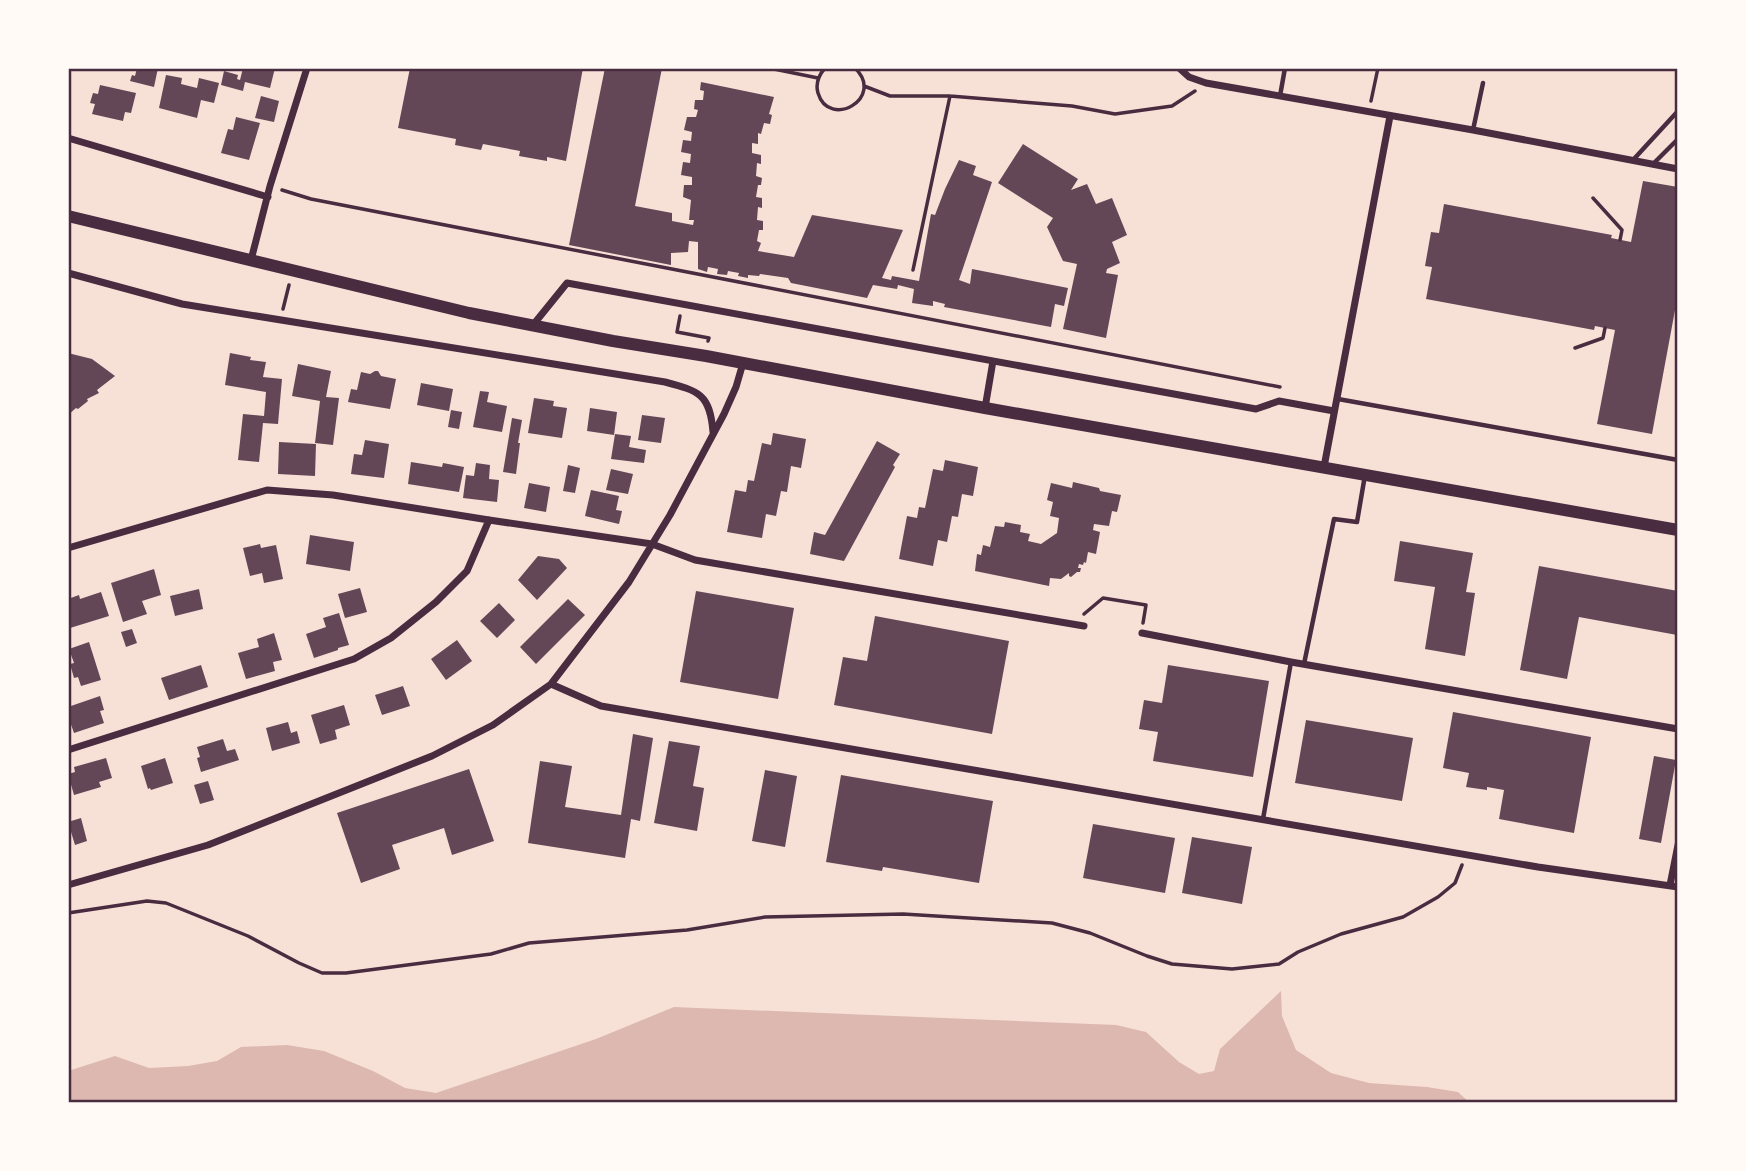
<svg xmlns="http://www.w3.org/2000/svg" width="1746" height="1171" viewBox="0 0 1746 1171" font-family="Karla,sans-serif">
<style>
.water{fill:#dcb8b0}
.building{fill:#644757}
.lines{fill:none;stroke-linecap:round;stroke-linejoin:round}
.path{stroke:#4a2c40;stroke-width:3.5}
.service{stroke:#4a2c40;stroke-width:4.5}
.minor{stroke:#4a2c40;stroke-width:7}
.secondary{stroke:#4a2c40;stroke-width:12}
.neatline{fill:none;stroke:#4a2c40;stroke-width:2.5}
</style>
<rect width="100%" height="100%" fill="#f7e1d7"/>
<path class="water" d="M1281,991L1282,1016L1296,1050L1331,1073L1369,1083L1427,1087L1458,1092L1470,1103H68V1071L115,1056L149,1068L188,1066L217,1061L241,1047L287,1045L324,1051L373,1071L405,1088L436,1093L596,1039L674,1007L1116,1025L1146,1032L1179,1062L1199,1074L1214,1071L1220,1049Z"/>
<path class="building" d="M137,68H158L154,87L130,81L132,75L135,76Z
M243,68H275L270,88L245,82L243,91L221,85L224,71L238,75L237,79L240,80Z
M410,68H583L566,161L547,157V161L519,156L520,151L483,144L481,150L455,145L456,139L398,128Z
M605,68H662L635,206L672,213V221L693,225L694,220H689L691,200L683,197L684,185H692V177L681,175L683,162L690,163L691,154L681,152L683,140L691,141L692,132L684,130L687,117H696L698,110L694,109L695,100H703L704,91L700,90L701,82L774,97L769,114L772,115L770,124L764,123L761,134L758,133V144L752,143V153L761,155V164L757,163L756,176L762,178L761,185H758L756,197L762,198V208L758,207L757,220L763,221V230H759L757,241L761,243L758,251L794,257L812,215L903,230L882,278L891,280L892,276L919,281L931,214L935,215L945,189L959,160L976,166L973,175L992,182L959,280L970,284L972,269L1068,288L1064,306L1055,304L1051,327L944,307L945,304L933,301V306L912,303L914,289L898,285L897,289L873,285L867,298L791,283L788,278L760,274L759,276L748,275V278L738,276L739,273L728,271L727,275L717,274L718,269L708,267L707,272L698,269V242L689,241L688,252L671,253V265L569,245Z
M166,75L182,78L181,84L197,88L199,78L219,83L214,103L201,100L197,118L159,108Z
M100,85L136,93L131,113L125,112L123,121L92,114L95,104L90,103L93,93L98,94Z
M261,96L279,101L274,122L255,118Z
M236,117L260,123L249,160L221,153L228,129L233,130Z
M1023,144L1078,179L1071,190L1087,184L1096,204L1112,198L1127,235L1112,242L1120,263L1107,269L1106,273L1118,275L1106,338L1063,329L1077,264L1063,261L1047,227L1053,218L998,183Z
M1643,181L1678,187V294L1652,434L1597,424L1615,330L1595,326L1594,330L1426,299L1432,267L1425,266L1431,232L1439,233L1444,204L1612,235L1611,238L1631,242Z
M68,353L92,359L115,376L97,390L99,393L87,399L88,401L78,409L76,408L68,415Z
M230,353L251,357L250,360L266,362L263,377L282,379L278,424L263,423L259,462L238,460L243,414L264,416L266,392L225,385Z
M298,364L331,371L326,397L339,398L333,445L315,443L320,401L292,396Z
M375,371H378L381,376L396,379L390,409L348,402L351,389L357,390L361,372L370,374Z
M421,383L453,389L449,411L417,405Z
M480,391L489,392L487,402L507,406L502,432L473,427Z
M534,398L554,401L553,406L567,408L562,438L528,433Z
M590,408L617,412L614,435L587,431Z
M451,410L462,412L459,429L448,427Z
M642,415L665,418L661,443L638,440Z
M512,418L522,420L518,443H520L516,474L503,472Z
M773,433L806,439L801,468L791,466L787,492L781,491L776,516L766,514L762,538L727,532L735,490L746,492L748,480L754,481L762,443L771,445Z
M615,434L631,436L629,447L646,450L644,463L611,459Z
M365,440L389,444L384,478L351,474L354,454L362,455Z
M877,441L900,454L893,465L895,467L844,561L810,554L814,532L825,535Z
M279,442L316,444L315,476L278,474Z
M945,460L978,467L973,496L962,494L958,517L952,516L947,542L938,540L933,566L899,559L907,516L917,518L919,507L925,508L933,469L943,471Z
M411,462L442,467L443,463L464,467L459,492L408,484Z
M476,463L490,465L489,479L499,480L497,502L463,498L466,475L474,476Z
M568,465L580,468L575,493L563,491Z
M611,469L633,474L628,494L606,490Z
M1073,482L1099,488L1100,491L1121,495L1117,512L1112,511L1109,526L1094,524L1093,530L1100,532L1096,554L1088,552L1086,563L1084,562L1083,565L1079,564L1078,568H1081L1080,572H1077L1071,577L1069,576V573L1061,579L1050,578L1049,586L975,571L977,554L981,555L983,545L990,547L995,526L1004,527L1005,522L1021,525L1020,532L1030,534L1028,541L1041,544L1057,533L1059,518L1050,516L1053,502L1047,500L1051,483L1072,488Z
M529,483L550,487L546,512L524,508Z
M591,490L619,496L616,510L622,511L619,524L585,516Z
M310,535L354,542L350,571L306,564Z
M1400,541L1473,553L1466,592L1475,593L1465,656L1425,649L1435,587L1394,581Z
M260,544L261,548L276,545L283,579L264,583L262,573L250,576L243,548Z
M538,556L559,559L567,568L537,600L518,580Z
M1539,566L1678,591L1677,635L1579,617L1567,679L1520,670Z
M154,569L161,595L142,601L147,614L123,622L111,583Z
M360,588L367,612L345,618L338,594Z
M199,589L203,609L175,616L170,596Z
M696,591L794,608L778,699L680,682Z
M101,592L109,616L70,628L68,623V599L79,595L80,599Z
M568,599L585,615L536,664L520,647Z
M499,603L515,620L497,638L480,621Z
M339,613L349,645L338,648V650L314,658L306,634L326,627L323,618Z
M875,616L1009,641L992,734L834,705L843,657L867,661Z
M132,629L137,643L126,647L121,632Z
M274,633L282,660L273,662L275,671L246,679L238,653L259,647L257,639Z
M457,640L472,661L446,680L431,659Z
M89,642L101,680L81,686L78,677L74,678L70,664L74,663L69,649Z
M201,665L208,687L169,700L161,678Z
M1168,665L1269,681L1253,777L1153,761L1158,732L1139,729L1144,700L1162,703Z
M403,686L410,706L382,715L375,695Z
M100,696L104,710L100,711L104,723L74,733L68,716V707Z
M344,705L350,725L335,730L337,739L320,744L311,715Z
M1453,712L1591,737L1574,833L1499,819L1504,790L1487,787V790L1466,787L1469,773L1443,768Z
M1306,720L1413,738L1402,801L1295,783Z
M288,722L291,733L297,731L300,743L272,751L266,728Z
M633,734L653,738L640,821L631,819L625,858L528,843L540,761L572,766L565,807L621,815Z
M223,739L227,751L235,749L239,760L201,772L197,758L200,757L197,747Z
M669,741L700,746L693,786L704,788L697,831L654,823Z
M1654,756L1676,760L1661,843L1639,839Z
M106,758L112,778L99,782L101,787L74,795L68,774L75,772L74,767Z
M165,758L173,783L151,790L150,788L148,789L141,766Z
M469,769L494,841L452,855L444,828L392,845L400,869L361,883L337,813Z
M765,770L797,776L785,847L752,841Z
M841,775L993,801L979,883L883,867L882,871L826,862Z
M208,781L214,800L200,804L194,785Z
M81,818L87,841L75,845L68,822Z
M1093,824L1175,838L1165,893L1083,878Z
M1192,837L1252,847L1242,904L1182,893Z"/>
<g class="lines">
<path class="path" d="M769,68L818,78
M825,68C819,75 815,83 818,93C829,130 886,98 855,68
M864,86L890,96H950L1072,106L1115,114L1172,106L1195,91
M1371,101L1378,68
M282,190L311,199L1280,387
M1593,198L1622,230L1620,240
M913,270L950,96
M283,309L289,285
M680,316L677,332L709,338L708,341
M1575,348L1603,338L1605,328
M1084,614L1103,598L1146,605L1143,623
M68,913L147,901L166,903L248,936L299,963L322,973H346L491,954L529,943L687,930L765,917L903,914L1052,923L1090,933L1147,956L1172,964L1232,969L1279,964L1298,952L1341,934L1403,917L1438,897L1455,883L1462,865"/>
<path class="service" d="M1280,96L1285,68
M1473,130L1483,83
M1633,160L1678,111
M1653,164L1678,139
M1338,399L1678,460
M1304,664L1334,519L1357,522L1365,475
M1263,819L1291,662"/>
<path class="minor" d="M1179,68L1189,77L1206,83L1473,130L1678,169
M68,138L268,197
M251,260L270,186L307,68
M68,273L182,304L665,382C699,391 710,394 713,432
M533,325L567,283L1256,409L1279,401L1334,411
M985,408L993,361
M1324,467L1390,116
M68,548L267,490L333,495L489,520L652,544L695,560L1084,626
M1142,633L1291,662L1678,729
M551,684L601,706L1538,867L1678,887
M68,750L354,659L391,638L436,602L467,571L489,520
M68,885L208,845L432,756L493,725L551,684L629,582L670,515L724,414L736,387L743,363
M1670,885L1678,845"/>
<path class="secondary" d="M68,216L469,313L613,341L706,356L985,408L1678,530"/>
</g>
<rect width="1746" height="1171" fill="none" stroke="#fffaf5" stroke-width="140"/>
<rect x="70" y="70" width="1606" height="1031" class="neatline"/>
</svg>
